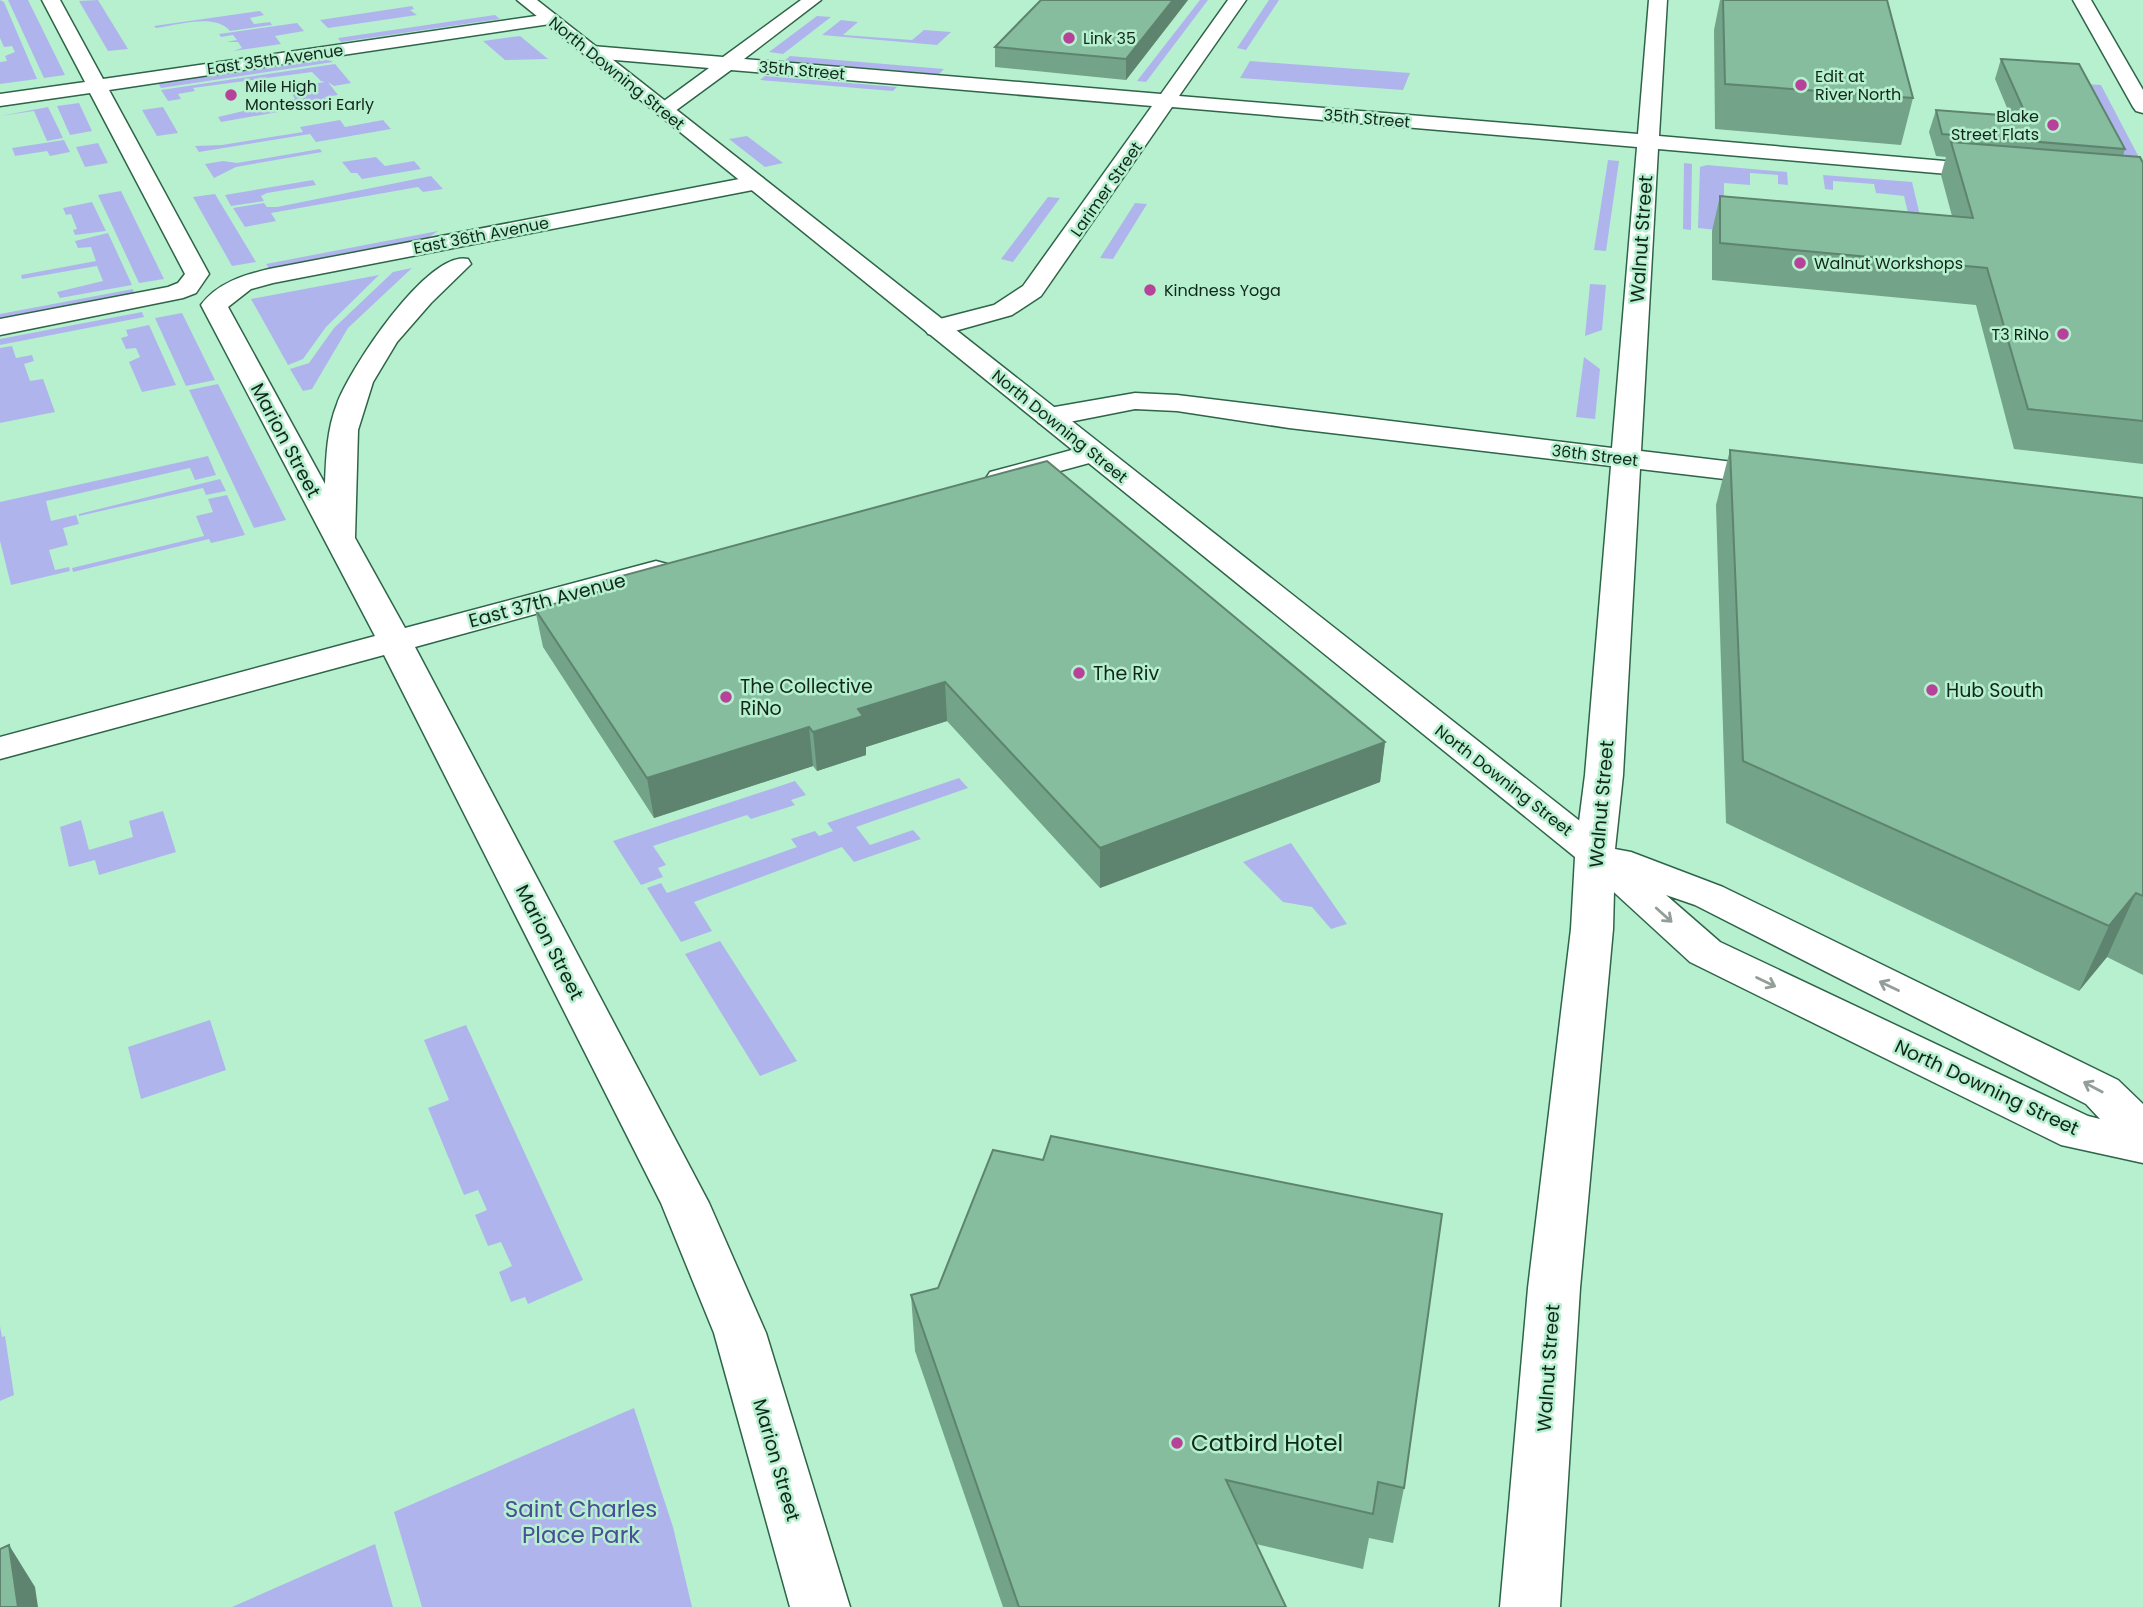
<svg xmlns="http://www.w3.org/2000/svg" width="2143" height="1607" viewBox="0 0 2143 1607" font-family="Poppins,sans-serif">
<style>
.green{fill:#afb5ec}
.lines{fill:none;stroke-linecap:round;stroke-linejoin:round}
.minor-casing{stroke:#2e6448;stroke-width:3}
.major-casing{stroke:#2e6448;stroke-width:3}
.minor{fill:#fff;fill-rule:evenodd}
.major{fill:#fff;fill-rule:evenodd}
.wall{fill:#73a388}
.shaded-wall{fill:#5e846f}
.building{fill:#86bd9e;stroke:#5e846f;stroke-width:2}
.oneway{stroke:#949e99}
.poi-dot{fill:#b74299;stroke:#b6f0cf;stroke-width:2.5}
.labels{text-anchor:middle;stroke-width:5;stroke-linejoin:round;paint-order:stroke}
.far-poi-label{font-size:16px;fill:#11271c;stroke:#b6f0cf;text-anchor:start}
.far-street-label{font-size:16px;fill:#11271c;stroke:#b6f0cf}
.street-label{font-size:19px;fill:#11271c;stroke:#b6f0cf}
.poi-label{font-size:19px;fill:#11271c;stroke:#b6f0cf;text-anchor:start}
.near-poi-label{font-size:23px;fill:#11271c;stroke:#b6f0cf;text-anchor:start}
.near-park-label{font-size:23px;fill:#4b4d98;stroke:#b6f0cf}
</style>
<rect width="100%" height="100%" fill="#b6f0cf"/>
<path class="green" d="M0,0L4,2L37,79L0,84V62L7,61L5,56L15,52L12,46L4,47L0,38Z
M8,0H28L65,75L44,78Z
M98,0L128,49L108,51L79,1Z
M1200,0H1208L1146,82L1137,81Z
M1269,0H1279L1246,50L1237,48Z
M412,6L414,9L410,10L417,15L328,28L320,20Z
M260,11L264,15L250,18L254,24L270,22L272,25L230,31C215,13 178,25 156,28L154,26Z
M495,15L500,19L341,42L338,38Z
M817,16L831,17L783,54L769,52Z
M841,20L858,22L843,35L912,40L924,30L951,32L937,45L822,35Z
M297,23L304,31L275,36L281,44L233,51L242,48L238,42H226L237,40L233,35L221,37L219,34Z
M520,36L548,59L505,60L483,41Z
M790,56L944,69L939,74L784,61Z
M324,58L333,62L161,88L158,83Z
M1250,61L1410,73L1403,90L1240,78Z
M335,64L351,83L334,86L328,82L338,95L325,97L329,103L221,122L218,117L295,99L291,92L295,87L325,82L321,81L312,72L193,88L195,91L178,94L181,99L168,101L161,90Z
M765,76L897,87L893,91L760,80Z
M2086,84L2101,85L2143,165L2128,163Z
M79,103L92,131L70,135L57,106Z
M48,107L63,138L47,141L34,111L0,116Z
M163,107L178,133L157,136L142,110Z
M340,120L345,127L383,120L391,129L316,142L310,134L199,152L195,146L222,145L303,132L300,127Z
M747,136L783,163L765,167L729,139Z
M64,140L70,152L50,156L47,151L15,156L12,148Z
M98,143L108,163L85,167L76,147Z
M320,149L322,152L236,167L214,178L205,164L223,161L237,163Z
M376,157L385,166L414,161L421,169L362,179L357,173H351L342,162Z
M1608,160L1619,161L1606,251L1594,250Z
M1684,163L1692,164L1691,230L1683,229Z
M1707,165L1787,172L1788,185L1778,184V175L1750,173V185L1724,183V220L1753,234L1698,228L1700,167Z
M1823,175L1912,182L1928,249L1914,238L1904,196L1876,193L1874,184L1833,181V190L1825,189Z
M431,176L443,189L423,192L418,187L271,213L276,221L245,227L233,208L264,203L267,207H277Z
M313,180L316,185L267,193L261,196L264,201L231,206L225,195Z
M121,191L164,279L139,283L98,195Z
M215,194L256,262L232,266L193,197Z
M1048,197L1060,198L1013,262L1001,259Z
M92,202L106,231L75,235L73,230L77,229L71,214L66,215L63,208Z
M1135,203L1147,204L1113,259L1100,258Z
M438,231L429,237L269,268L266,264Z
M108,233L132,285L60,298L57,292L103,281L97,266L22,279L21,275L96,261L91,247L78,248L75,241Z
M412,268L348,328L312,389L303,391L290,369L309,363L334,328L393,272Z
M379,275L326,327L303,359L288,365L251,299Z
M1590,284L1606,285L1602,330L1585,336Z
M133,289L134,293L0,318V314Z
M142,312L144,317L0,345V339Z
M182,313L215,380L186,386L155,318Z
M149,325L176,385L142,392L129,362L140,357L136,348L126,349L121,338L128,336L126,330Z
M12,346L16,358L32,355L34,361L24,364L30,381L43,379L55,412L0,423V348Z
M1584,357L1600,369L1595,419L1576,417Z
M218,384L286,520L254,528L189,390Z
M208,456L216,475L195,480L190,468L46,501L51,521L76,515L79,524L63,528L68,545L49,550L55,570L69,567L70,571L11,585L0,541V502Z
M220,479L226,491L206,495L203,488L79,516V514Z
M227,495L245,535L211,543L209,539L73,572L72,568L204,536L196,516L213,512L208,499Z
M959,778L968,788L856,827L870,845L913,830L921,839L854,862L842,847L694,902L712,931L681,942L647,888L661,883L667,893L797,847L791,839L815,831L819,836L833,831L827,823Z
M795,781L806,795L791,800L795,805L751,819L747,815L653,846L666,865L658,868L663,877L641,885L613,841Z
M163,811L176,852L99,875L95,860L69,867L60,827L81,820L89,850L133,837L129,821Z
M1291,843L1347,924L1331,929L1312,907L1283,902L1243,862Z
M720,941L797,1061L760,1076L685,954Z
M210,1020L226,1070L141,1099L128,1047Z
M466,1025L583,1280L528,1304L525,1297L511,1302L499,1272L512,1266L501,1242L488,1246L475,1215L487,1210L478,1190L464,1195L428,1108L449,1100L424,1040Z
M0,1326L2,1337L5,1336L14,1395L0,1401Z
M634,1408L673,1527L692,1607H422L394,1512Z
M375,1544L393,1607H232Z"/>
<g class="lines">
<defs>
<path id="minor" d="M42,0H60L103,79L550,14L559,19L550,24L109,90L209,274L196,293L183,298L0,335V319L168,287L178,283L185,274L90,93L0,106V94L85,82Z
M801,0H821L744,59L1161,94L1228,0H1246L1179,96L1638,134L1649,0H1667L1659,136L2002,166L2005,171L2002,176L1994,178L1658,149L1641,451L1775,467L1786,470L1790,476L1786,482L1775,485L1640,469L1623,775L1615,849L1631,852L1723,887L2118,1080L2143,1104V1163L2061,1145L1690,962L1581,862L1575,853L1585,775L1611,466L1289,428L1177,411L1135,409L1049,426L1039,423L1035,417L1039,411L1049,408L1135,393L1177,395L1612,448L1637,147L1172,107L1041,296L1012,315L937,336L928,334L924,328L928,322L994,305L1023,286L1152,106L731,70L671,114H657L654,110L657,106L709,68L592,58L583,52L592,46L723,57ZM1666,895L1695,905L2086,1104L2100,1119L2088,1116L1720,942Z
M2073,0H2091L2143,90V113L2136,111L2133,107Z
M755,176L763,178L766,183L763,188L273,283L251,289L228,307L325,484C326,457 327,429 337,404C349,370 428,249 468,259L471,264L431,303L397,342L373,382L358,430L355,538L405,628L656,561L667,564L672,571L667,578L415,647L709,1203L766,1333L850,1607H790L714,1333L661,1203L384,655L0,759V737L375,636L201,305C217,283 244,275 269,269Z
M1094,444L1104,447L1109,453L1104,459L1001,487L990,484L986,478L990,472Z"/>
<path id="major" d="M517,0H537L1609,844L1615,853L1613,929L1580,1288L1560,1607H1500L1528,1288L1571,929L1575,857Z"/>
</defs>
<use href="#minor" class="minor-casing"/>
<use href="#major" class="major-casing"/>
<use href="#minor" class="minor"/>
<use href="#major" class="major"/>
</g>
<path class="wall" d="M1188,0L1126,80L995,67V47Z
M1720,0H1887L1913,98L1901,145L1715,129L1714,30Z
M2001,59L2125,149L2123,156L2143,163V464L2014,449L1976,305L1712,280V231L1720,196L1952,216L1941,175L1946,157L1936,156L1929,132L1936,110L2010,115L1995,79Z
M1730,450L2143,498V975L2107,957L2079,991L1726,823L1716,505Z
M603,581L1385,742L1380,782L1100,888L947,721L866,747V755L817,771L813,766L654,818L543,647L535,609L605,590Z
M1043,1160L1404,1488L1393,1543L1369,1538L1363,1569L1256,1544L1286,1607H1003L915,1351L911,1295L938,1288Z"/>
<path class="shaded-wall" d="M1173,0H1188L1126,80V59Z
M945,682L947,721L866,747V755L817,771L813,732L858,709Z
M809,727L813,766L654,818L647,778Z
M1385,742L1380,782L1100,888V848Z
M2136,893L2107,957L2079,991L2109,926Z
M9,1545L35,1587L38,1607H18Z"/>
<path class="building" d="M1041,0H1173L1126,59L995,47Z
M1723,0H1887L1913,98L1725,84Z
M2001,59L2079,64L2125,149L1942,134L1936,110L2027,117Z
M1951,142L2140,157L2143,163V421L2028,409L1987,268L1720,243V196L1973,218Z
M1730,450L2143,498V896L2136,893L2109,926L1743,761Z
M1047,461L1385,742L1100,848L945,682L858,709L863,716L813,732L809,727L647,778L535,609L609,589L603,581Z
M1051,1136L1442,1214L1404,1488L1378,1482L1373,1514L1226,1480L1286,1607H1019L911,1295L938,1288L993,1150L1043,1160Z
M9,1545L18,1607H0V1549Z"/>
<defs><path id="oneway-shaft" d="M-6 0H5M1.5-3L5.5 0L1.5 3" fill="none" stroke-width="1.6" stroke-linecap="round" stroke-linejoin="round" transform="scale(1.75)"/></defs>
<g class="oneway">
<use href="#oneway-shaft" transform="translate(1664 915) rotate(42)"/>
<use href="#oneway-shaft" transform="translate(1766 982) rotate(26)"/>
<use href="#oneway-shaft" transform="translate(1889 986) rotate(-154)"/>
<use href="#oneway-shaft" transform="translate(2093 1087) rotate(-152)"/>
</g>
<g class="poi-dot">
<circle cx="1069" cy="38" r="7"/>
<circle cx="1801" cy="85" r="7"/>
<circle cx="231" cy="95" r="7"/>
<circle cx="2053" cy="125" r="7"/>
<circle cx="1800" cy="263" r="7"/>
<circle cx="1150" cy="290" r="7"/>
<circle cx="2063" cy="334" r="7"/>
<circle cx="1079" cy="673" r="7"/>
<circle cx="1932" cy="690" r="7"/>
<circle cx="726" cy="697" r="7"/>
<circle cx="1177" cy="1443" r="7"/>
</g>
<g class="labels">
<g class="far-poi-label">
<text x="1083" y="44">Link 35</text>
<text x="1815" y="82">Edit at<tspan x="1815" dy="18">River North</tspan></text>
<text x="245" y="92">Mile High<tspan x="245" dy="18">Montessori Early</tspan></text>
<text x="2039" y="122" text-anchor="end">Blake<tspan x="2039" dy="18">Street Flats</tspan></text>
<text x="1814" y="269">Walnut Workshops</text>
<text x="1164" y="296">Kindness Yoga</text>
<text x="2049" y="340" text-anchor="end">T3 RiNo</text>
</g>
<g class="far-street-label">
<text transform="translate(275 59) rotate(-8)" y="6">East 35th Avenue</text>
<text transform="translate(802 70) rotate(5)" y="6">35th Street</text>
<text transform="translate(617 73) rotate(39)" y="6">North Downing Street</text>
<text transform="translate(1367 118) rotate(5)" y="6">35th Street</text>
<text transform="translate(1106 189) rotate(-55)" y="6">Larimer Street</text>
<text transform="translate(481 235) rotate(-11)" y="6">East 36th Avenue</text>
<text transform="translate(1060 426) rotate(39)" y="6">North Downing Street</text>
<text transform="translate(1595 455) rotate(7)" y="6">36th Street</text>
<text transform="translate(1504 780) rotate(38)" y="6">North Downing Street</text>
</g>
<g class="street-label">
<text transform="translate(1641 239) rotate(-86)" y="7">Walnut Street</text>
<text transform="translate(286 440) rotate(62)" y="7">Marion Street</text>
<text transform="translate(547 600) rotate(-15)" y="7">East 37th Avenue</text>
<text transform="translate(1601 804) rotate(-85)" y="7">Walnut Street</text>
<text transform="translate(550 942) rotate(63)" y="7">Marion Street</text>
<text transform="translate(1987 1087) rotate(25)" y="7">North Downing Street</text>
<text transform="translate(1548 1368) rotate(-86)" y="7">Walnut Street</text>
<text transform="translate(777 1460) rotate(74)" y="7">Marion Street</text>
</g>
<g class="poi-label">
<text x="1093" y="680">The Riv</text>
<text x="740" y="693">The Collective<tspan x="740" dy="22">RiNo</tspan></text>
<text x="1946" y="697">Hub South</text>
</g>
<g class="near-poi-label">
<text x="1191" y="1451">Catbird Hotel</text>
</g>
<g class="near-park-label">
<text x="581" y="1517">Saint Charles<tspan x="581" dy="26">Place Park</tspan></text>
</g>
</g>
</svg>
